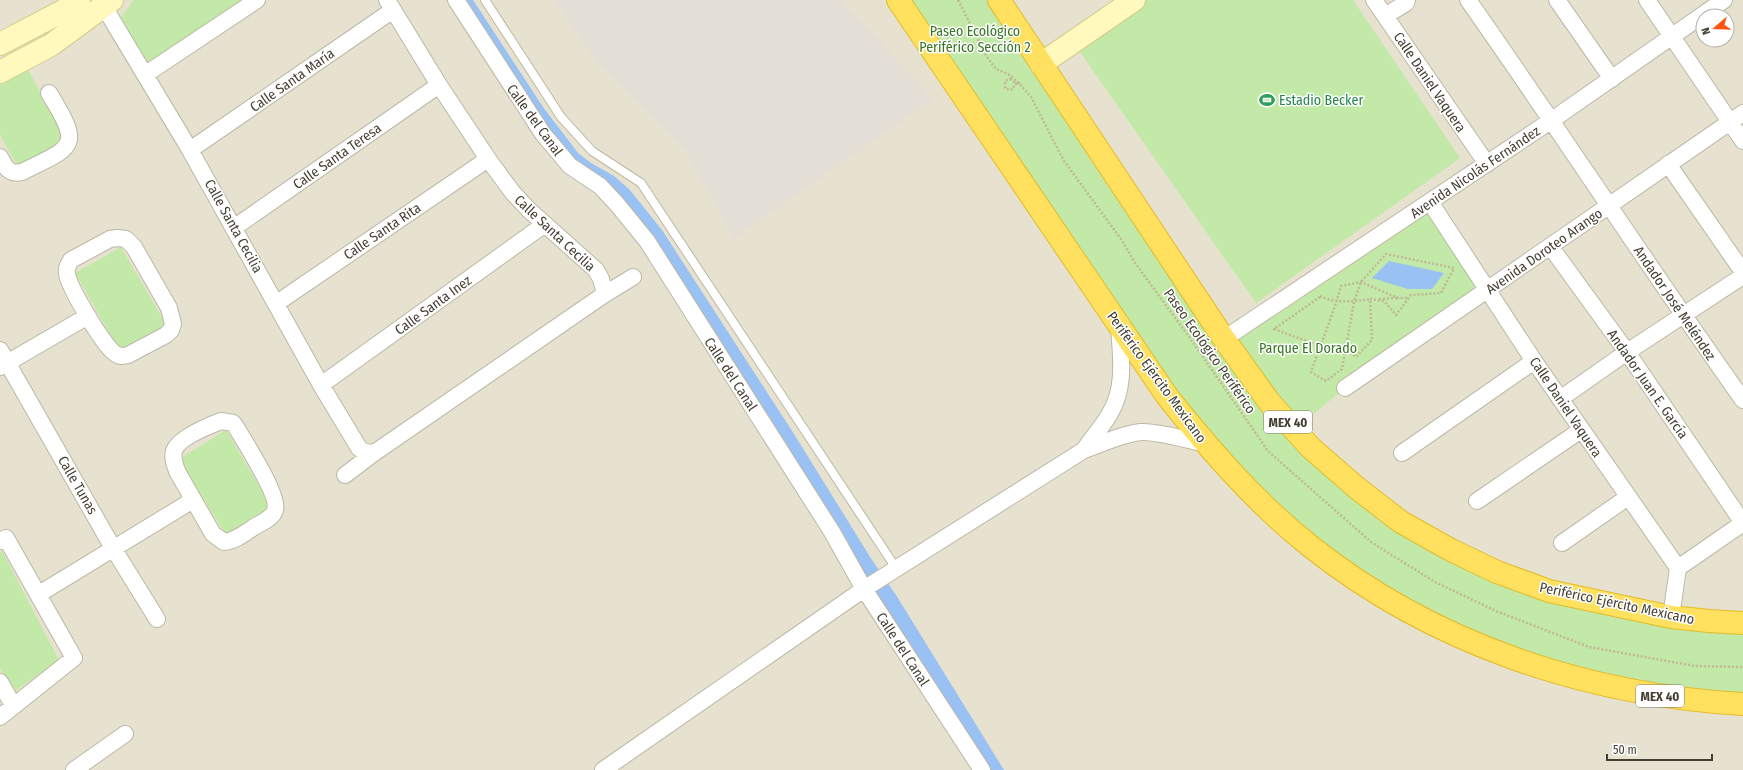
<svg xmlns="http://www.w3.org/2000/svg" width="1743" height="770" viewBox="0 0 1743 770" font-family="'Fira Sans Condensed',sans-serif">
<style>
.residential{fill:#e6e2cf;fill-rule:evenodd}
.industrial{fill:#e3dfd7}
.green{fill:#c2e9a7}
.water{fill:#99c1f3}
.lines{fill:none;stroke-linecap:round;stroke-linejoin:round}
.lane-casing{stroke:#bdb8a4;stroke-width:10}
.street-casing{stroke:#bdb8a4;stroke-width:18}
.secondary-casing{stroke:#d4cc8e;stroke-width:24}
.highway-casing{stroke:#e4ba29;stroke-width:24}
.path{stroke:#c0b794;stroke-width:2.5;stroke-dasharray:2 2;stroke-linecap:butt}
.lane{stroke:#fff;stroke-width:8}
.street{stroke:#fff;stroke-width:16}
.secondary{stroke:#fff9be;stroke-width:22}
.highway{stroke:#ffe15f;stroke-width:22}
.labels{text-anchor:middle;stroke-width:3;stroke-linejoin:round;paint-order:stroke}
.shield{fill:#fff;stroke:#7b7970;stroke-width:1}
.shield-label{font-size:13px;font-weight:bold;fill:#433f32}
.park-label{font-size:14px;fill:#377624;stroke:#fff}
.street-label{font-size:14px;fill:#433f32;stroke:#fff}
.leisure-label{font-size:14px;fill:#27864d;stroke:#fff;text-anchor:start}
</style>
<rect width="100%" height="100%" fill="#f2efe1"/>
<path class="residential" d="M0,0H1743V770H0ZM1703,16H1727V40H1703Z"/>
<path class="industrial" d="M555,0H842L933,99L735,238L685,150L596,60Z"/>
<path class="green" d="M134,0H243L148,65L121,17Z
M900,0H996L1326,464L1486,571L1743,625V699L1695,697L1478,642L1366,583L1206,443Z
M1135,0H1353L1460,158L1256,303L1073,42Z
M28,70L68,141L19,169L0,135V85Z
M1430,203L1487,291L1345,388L1300,425L1230,336Z
M121,247L168,328L122,355L75,273Z
M226,430L273,509L227,537L179,459Z
M2,551L59,660L14,692L0,668V552Z"/>
<path class="water" d="M461,0H473L543,107L578,153L591,163L614,176L629,189L662,230L794,434L872,560L896,595L1004,770H988L859,567L784,440L652,236L623,198L612,188L569,159Z
M1389,261L1444,273L1432,289H1408L1372,278Z"/>
<g class="lines">
<defs>
<path id="lane" d="M485,0L561,117L592,151L641,183L896,568"/>
<path id="street" d="M100,0L190,150L321,385L359,448L364,452L374,453
M387,0L439,85L488,159L513,193L529,210L596,270L601,279L605,294
M456,0L543,134L570,166L600,186L616,203L647,241L832,532L864,589L982,770
M1374,0L1487,164
M1468,0C1561,132 1649,268 1743,400
M1557,0L1612,79
M1647,0L1743,141
M1385,16L1406,3L1407,0
M146,74L257,0
M190,150L393,10
M0,157C5,167 9,175 22,172C74,146 83,148 49,93
M1668,164L1743,272
M1430,202L1534,361L1678,568L1671,617
M235,227L439,85
M117,238L126,239L134,247L169,308L173,324L171,330L166,335L128,355C123,356 120,357 116,354C105,349 69,287 67,274C66,268 68,265 71,260L110,239Z
M1550,246L1627,352L1743,523
M277,303L488,159
M1224,339L1552,120L1724,0
M0,350L113,548L157,619
M0,367L88,316
M321,385L545,224
M1345,388L1743,113
M1560,399L1627,352L1743,276
M221,421L233,423L236,427C244,441 280,496 275,510C273,518 261,523 254,527C245,533 235,541 224,542L213,534L178,473C175,466 172,459 174,451C178,438 208,426 221,421Z
M1084,450C1092,438 1102,427 1109,415C1126,389 1121,356 1119,327
M1402,453L1534,361
M345,475L374,453L605,294L633,277
M1477,501L1581,430
M0,541L6,538L74,658L0,717
M1562,543L1628,497
M1678,568L1743,523
M39,594L193,500
M0,682L13,705
M74,770L125,734
M603,770L864,589L1084,450C1102,444 1121,434 1141,432C1157,431 1189,440 1205,444"/>
<path id="secondary" d="M0,44L63,11L79,0
M1041,64L1134,0
M0,72L51,45L112,0"/>
<path id="highway" d="M898,0L1167,396C1210,450 1256,503 1310,546C1433,644 1587,695 1743,704
M999,0L1224,339L1270,403L1311,448L1357,488L1401,522L1451,550L1497,572L1549,591L1671,617L1709,621L1743,623"/>
</defs>
<use href="#lane" class="lane-casing"/>
<use href="#street" class="street-casing"/>
<use href="#secondary" class="secondary-casing"/>
<use href="#highway" class="highway-casing"/>
<path class="path" d="M958,0L987,57L996,69L1008,74L1019,83L1031,97L1064,161L1121,239L1135,263L1192,341L1268,451L1371,542L1435,582L1496,611L1589,647L1695,666L1743,667
M1010,79L1015,82L1019,83L1015,84L1013,89L1010,90L1005,88V81Z
M1320,296C1336,304 1354,301 1372,299
M1320,297L1274,329L1320,346L1346,350L1356,357L1372,340L1370,299L1384,301L1396,315L1411,295L1441,293L1454,268L1386,254L1361,282L1354,302L1342,369L1326,381L1311,372C1321,343 1333,315 1341,286L1361,282L1398,298H1408
M1379,299L1397,298"/>
<use href="#lane" class="lane"/>
<use href="#street" class="street"/>
<use href="#secondary" class="secondary"/>
<use href="#highway" class="highway"/>
</g>
<defs>
<symbol id="stadium-bare" viewBox="-9 -9 18 18"><path d="M0-5a6.5 5 0 1 0 0 10a6.5 5 0 1 0 0-10ZM-3.5-1.8h7v3.6h-7Z" fill="#2e9e5b" stroke="#fff" stroke-width="2.5" paint-order="stroke"/></symbol>
</defs>
<g fill-rule="evenodd">
<use href="#stadium-bare" x="1256" y="89" width="22" height="22"/>
</g>
<g class="labels">
<g class="shield">
<rect x="1264" y="411" width="48" height="22" rx="3"/>
<rect x="1636" y="685" width="48" height="22" rx="3"/>
</g>
<g class="shield-label">
<text x="1288" y="427">MEX 40</text>
<text x="1660" y="701">MEX 40</text>
</g>
<g class="park-label">
<text x="975" y="36">Paseo Ecológico<tspan x="975" dy="16">Periférico Sección 2</tspan></text>
<text x="1308" y="353">Parque El Dorado</text>
</g>
<g class="street-label">
<text transform="translate(292 80) rotate(-35)" y="5">Calle Santa María</text>
<text transform="translate(1430 82) rotate(56)" y="5">Calle Daniel Vaquera</text>
<text transform="translate(535 120) rotate(54)" y="5">Calle del Canal</text>
<text transform="translate(337 156) rotate(-35)" y="5">Calle Santa Teresa</text>
<text transform="translate(1475 172) rotate(-34)" y="5">Avenida Nicolás Fernández</text>
<text transform="translate(234 226) rotate(61)" y="5">Calle Santa Cecilia</text>
<text transform="translate(382 231) rotate(-34)" y="5">Calle Santa Rita</text>
<text transform="translate(555 233) rotate(43)" y="5">Calle Santa Cecilia</text>
<text transform="translate(1544 251) rotate(-35)" y="5">Avenida Doroteo Arango</text>
<text transform="translate(1675 303) rotate(56)" y="5">Andador José Meléndez</text>
<text transform="translate(433 305) rotate(-36)" y="5">Calle Santa Inez</text>
<text transform="translate(1210 351) rotate(55)" y="5">Paseo Ecológico Periférico</text>
<text transform="translate(731 374) rotate(57)" y="5">Calle del Canal</text>
<text transform="translate(1157 377) rotate(54)" y="5">Periférico Ejército Mexicano</text>
<text transform="translate(1648 384) rotate(55)" y="5">Andador Juan E. García</text>
<text transform="translate(1566 407) rotate(56)" y="5">Calle Daniel Vaquera</text>
<text transform="translate(78 485) rotate(60)" y="5">Calle Tunas</text>
<text transform="translate(1617 603) rotate(12)" y="5">Periférico Ejército Mexicano</text>
<text transform="translate(903 649) rotate(57)" y="5">Calle del Canal</text>
</g>
<g class="leisure-label">
<text x="1279" y="105">Estadio Becker</text>
</g>
</g>
<g transform="translate(1715 28) rotate(251)"><circle r="19" fill="#ffffff" stroke="#b4b2ad"/>
<path d="M0-3L7 15L0 10L-7 15Z" fill="#ff530b"/>
<text y="-6" font-size="11" font-weight="bold" text-anchor="middle" fill="#433f32">N</text>
</g>
<path d="M1607 754v6h105v-6" fill="none" stroke="#433f32" stroke-width="2"/>
<text x="1613" y="754" font-size="12" fill="#433f32" stroke="#ffffff" stroke-width="3" paint-order="stroke">50 m</text>
</svg>
